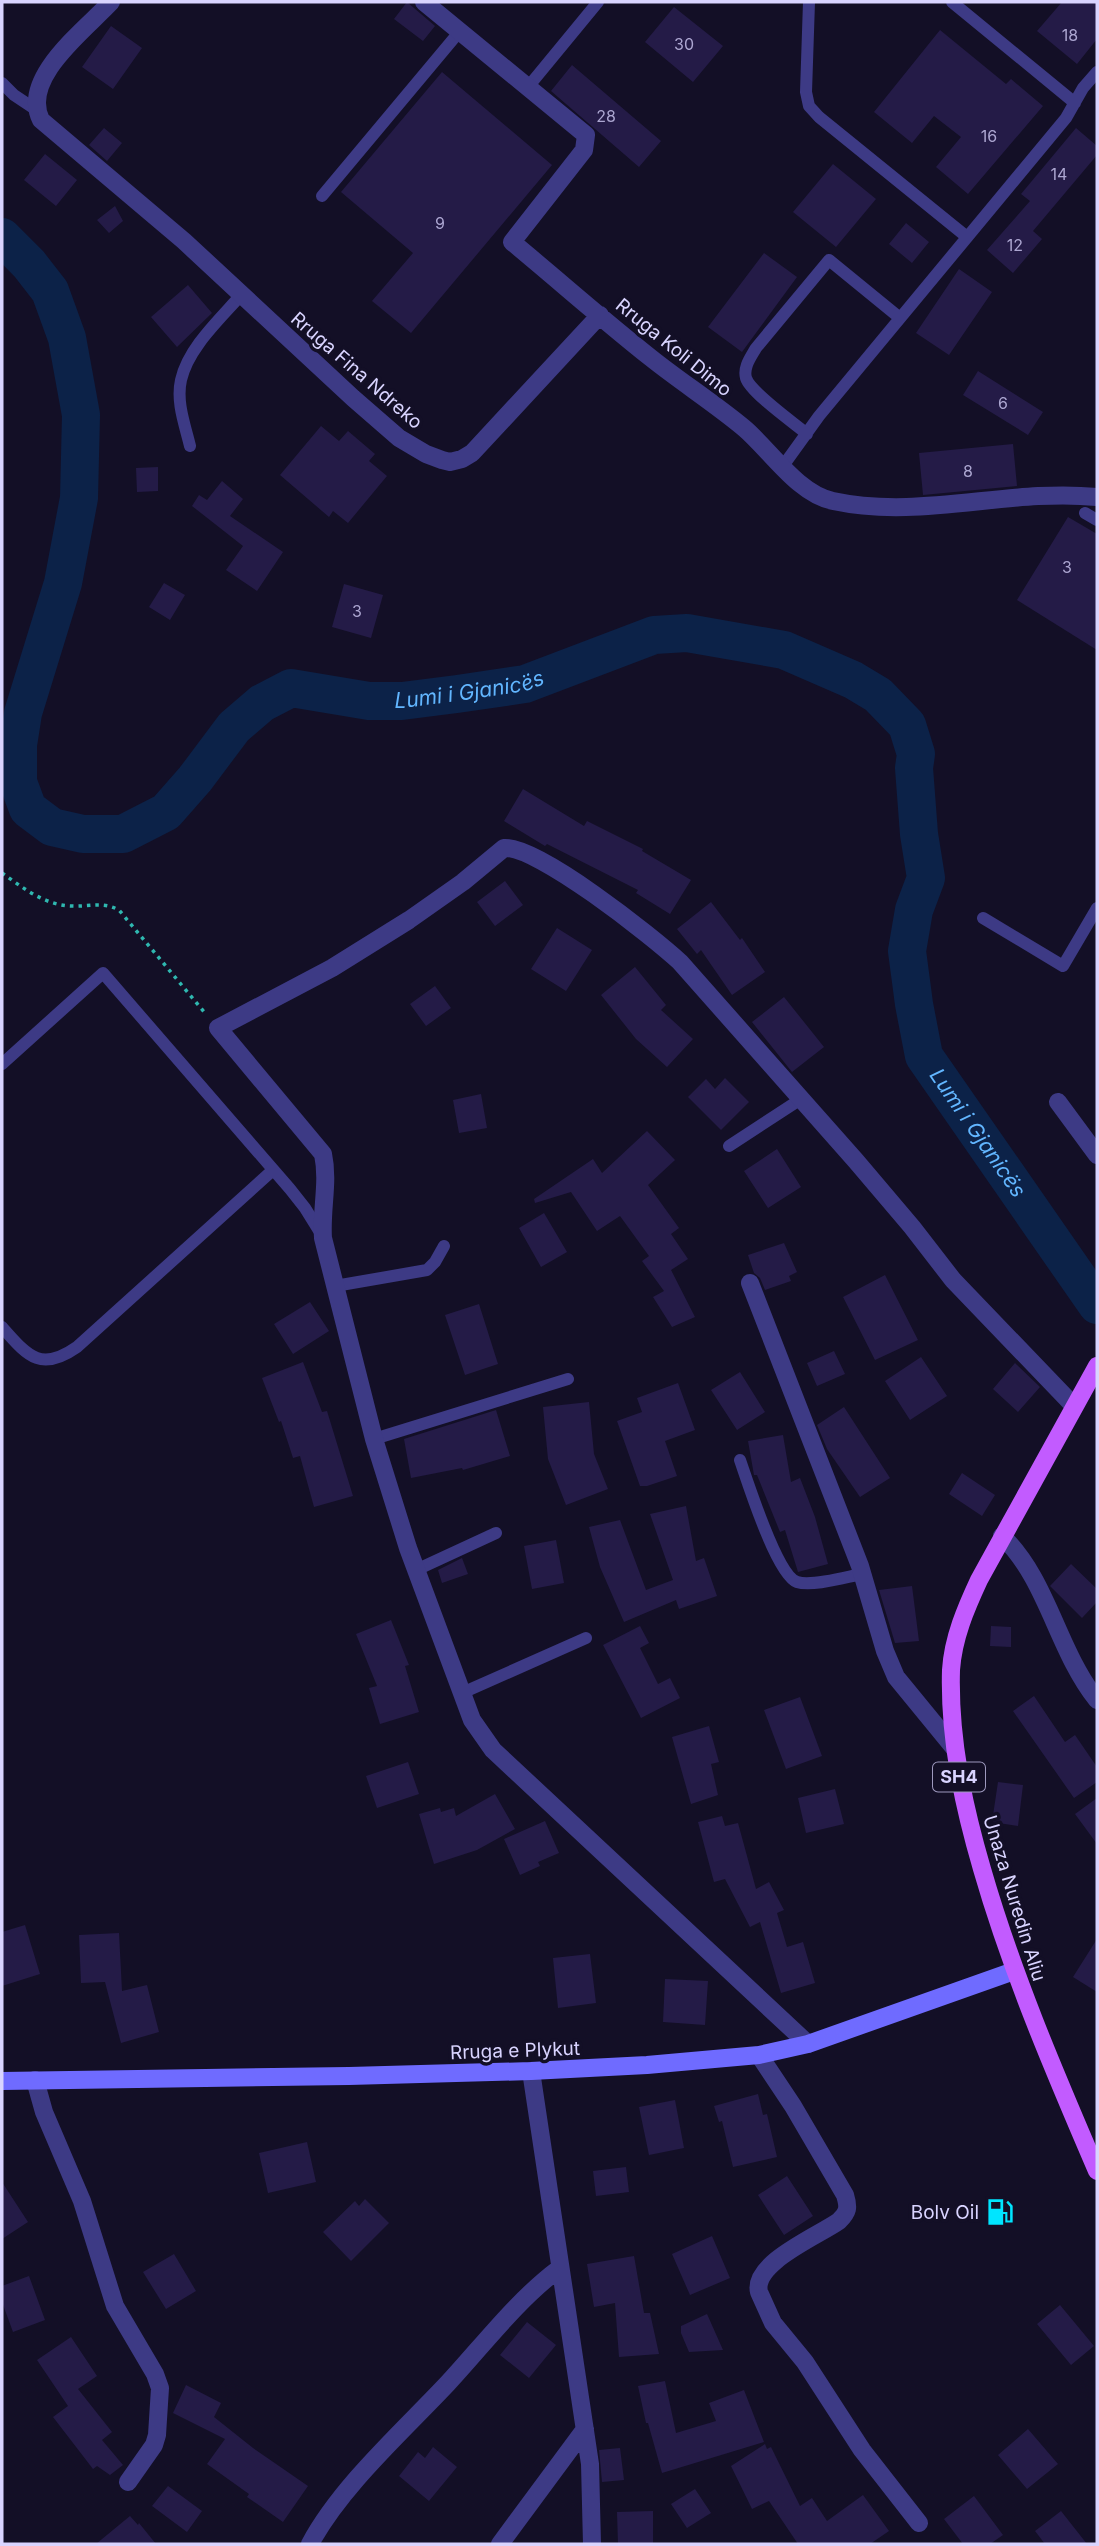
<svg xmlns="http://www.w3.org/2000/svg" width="1099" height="2546" viewBox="0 0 1099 2546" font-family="Inter,sans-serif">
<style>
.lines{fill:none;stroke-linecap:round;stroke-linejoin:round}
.river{stroke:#0c2248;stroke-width:38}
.building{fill:#241b47}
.path{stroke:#2fb8b0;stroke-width:3.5;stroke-dasharray:3.5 5;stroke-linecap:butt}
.lane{stroke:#3d3a85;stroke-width:12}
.street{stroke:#3d3a85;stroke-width:18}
.secondary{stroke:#6f6bff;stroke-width:18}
.primary{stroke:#c25bff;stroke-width:18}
.labels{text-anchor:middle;stroke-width:7;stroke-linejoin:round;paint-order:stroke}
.number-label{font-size:16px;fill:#aca6d1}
.shield{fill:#130f26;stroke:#9e99be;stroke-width:2}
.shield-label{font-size:18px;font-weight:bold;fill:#d9d4ff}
.street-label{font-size:19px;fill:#d9d4ff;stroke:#130f26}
.poi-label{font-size:19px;fill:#d9d4ff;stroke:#130f26;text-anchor:end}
.water-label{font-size:21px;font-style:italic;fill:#62b6ff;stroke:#130f26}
</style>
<rect width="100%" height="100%" fill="#130f26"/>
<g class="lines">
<path class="river" id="s1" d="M2,237L29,264L50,291L67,338L81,415L79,498L63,583L23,713L18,745V782L28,809L52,827L83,834H123L166,812L195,779L234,727L262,703L291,688L369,701H402L457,694L525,684L654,635L687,633L784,650L853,680L878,695L907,725L916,754L914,768L919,834L926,878L914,910L907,951L914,1004L924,1056L1097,1305"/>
</g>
<path class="building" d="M407,2L435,26L423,41L394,19Z
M1062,2H1097V39L1077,64L1037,31Z
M674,7L723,46L693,82L645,42Z
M111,26L142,48L113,89L82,67Z
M940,30L1006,84L1011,79L1043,106L968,194L936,167L961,137L934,116L912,143L874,112Z
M572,65L661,141L639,167L551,91Z
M442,72L552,165L411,333L372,301L413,253L341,192Z
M104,128L122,143L107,161L89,145Z
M1076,128L1097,146V155L1033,231L1042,239L1013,273L987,250L1030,201L1021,194Z
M45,154L77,180L56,206L24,180Z
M833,164L876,199L836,247L793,212Z
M115,206L123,221L109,233L97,220Z
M906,223L929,242L912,263L889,244Z
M764,253L797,277L742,352L708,327Z
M959,269L992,292L949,355L916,333Z
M188,285L212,313L177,347L151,317Z
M978,371L1043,412L1028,435L963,395Z
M321,426L339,441L348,431L375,454L369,461L387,476L348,523L333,511L329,517L280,475Z
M1013,444L1017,486L923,495L919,453Z
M158,467V491L137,492L136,468Z
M222,481L243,499L230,516L283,552L257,591L226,570L243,546L192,506L199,495L207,500Z
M1068,517L1097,534V650L1017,600Z
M164,583L185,595L170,620L149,607Z
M344,584L383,595L371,638L332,627Z
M523,789L584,826L587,821L643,849L642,851L691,880L670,914L636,893L638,890L547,844L545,846L504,821Z
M505,881L523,905L495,926L477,902Z
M711,902L740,940L742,938L765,972L732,995L701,950L697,954L677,929Z
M557,928L592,950L566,991L531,969Z
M635,967L666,1005L661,1010L693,1039L667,1067L636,1039L601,995Z
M435,986L451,1008L426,1026L410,1004Z
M784,997L824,1047L792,1072L752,1022Z
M725,1078L749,1102L721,1130L688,1097L706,1079L715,1089Z
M481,1094L487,1128L459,1133L453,1100Z
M647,1131L675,1160L648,1185L679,1228L671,1234L688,1259L671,1270L695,1317L672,1327L653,1297L664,1291L642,1261L649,1256L620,1216L597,1231L571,1192L535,1203L534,1199L593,1159L602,1173Z
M777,1149L801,1187L768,1208L744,1171Z
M544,1213L567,1252L541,1267L519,1228Z
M784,1243L797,1272L789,1276L791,1281L765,1290L760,1278L754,1273L748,1255Z
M885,1275L918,1340L875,1360L843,1297Z
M310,1302L329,1331L293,1354L274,1324Z
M479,1304L498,1364L465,1375L445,1315Z
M834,1351L845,1374L817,1386L807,1363Z
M921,1357L947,1396L910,1420L885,1381Z
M303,1362L322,1412L327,1411L353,1496L314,1507L300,1456L293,1458L281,1421L279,1422L262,1378Z
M1015,1363L1040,1387L1018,1412L993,1389Z
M740,1372L765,1412L737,1430L711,1390Z
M678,1383L695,1430L665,1441L677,1476L647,1486H640L617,1421L642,1412L637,1398Z
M589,1402L594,1454L608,1489L566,1505L548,1459L543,1407Z
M844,1407L890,1478L860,1497L827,1449L817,1425Z
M496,1410L510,1456L463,1470L462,1468L411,1478L404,1439Z
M783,1435L791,1482L800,1478L815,1517L828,1564L798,1572L785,1530L780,1532L757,1475H754L748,1441Z
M962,1473L995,1495L982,1516L949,1494Z
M686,1506L696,1561L704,1558L717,1596L679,1609L676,1600L624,1622L600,1567L589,1527L620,1520L646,1590L673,1580L650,1514Z
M556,1540L564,1583L532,1589L524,1546Z
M462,1558L468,1574L442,1583L438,1570Z
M1071,1564L1097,1589V1602L1082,1618L1050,1586Z
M912,1586L919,1641L895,1643L879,1590Z
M391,1620L409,1665L405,1666L419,1712L380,1724L369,1688L377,1686L356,1634Z
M640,1626L649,1643L640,1648L658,1684L670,1678L680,1698L641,1718L603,1645Z
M991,1626L1011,1627V1647L990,1646Z
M1034,1696L1065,1742L1075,1735L1097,1767V1782L1074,1798L1013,1711Z
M800,1697L822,1756L786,1769L764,1710Z
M709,1726L719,1762L711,1764L718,1795L691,1804L672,1737Z
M408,1762L419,1794L377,1808L366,1776Z
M998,1782L1023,1785L1018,1826L992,1822Z
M835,1789L844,1824L806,1833L798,1798Z
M495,1794L515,1829L477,1850L434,1864L419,1814L440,1808L441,1812L454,1808L456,1816Z
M1097,1798V1844L1075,1814Z
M722,1816L725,1826L738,1823L756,1889L769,1882L784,1910L777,1913L787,1947L803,1942L815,1983L781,1993L760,1922L750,1927L725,1879L714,1882L698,1822Z
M545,1821L559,1853L538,1862L540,1866L520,1875L504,1839Z
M25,1925L40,1974L2,1986V1932Z
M119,1933L122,1991L147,1985L159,2032L121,2043L105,1982L81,1983L79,1935Z
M1097,1939V1992L1073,1977Z
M590,1954L596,2003L558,2008L553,1958Z
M665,1979L708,1981L705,2025L663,2022Z
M758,2094L763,2115L767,2114L777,2157L733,2167L722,2121L719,2122L714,2106Z
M675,2100L684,2148L649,2155L639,2107Z
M307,2142L316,2182L268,2193L259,2153Z
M626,2167L629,2192L596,2196L593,2171Z
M787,2176L813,2216L784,2235L758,2195Z
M2,2182L28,2222L2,2239Z
M365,2199L389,2223L351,2261L323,2232L355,2201L359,2206Z
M712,2236L730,2278L690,2295L672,2254Z
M174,2254L196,2291L166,2309L143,2272Z
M634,2256L644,2313H650L659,2354L619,2357L615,2303L594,2307L587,2264Z
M29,2276L45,2320L13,2332L2,2302V2286Z
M1060,2305L1094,2346L1071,2365L1037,2324Z
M707,2314L723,2350L689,2352L681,2333V2326Z
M527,2322L556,2345L529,2378L500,2355Z
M71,2337L97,2376L78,2389L112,2432L102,2440L123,2465L110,2475L97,2466L93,2469L53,2417L68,2406L37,2360Z
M665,2381L676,2433L716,2421L709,2403L744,2390L764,2442L662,2473L648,2423H646L638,2386Z
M186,2385L221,2403L214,2417L253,2448L308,2486L283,2522L247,2497L249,2494L207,2464L225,2439L173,2413Z
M1028,2429L1058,2464L1027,2489L998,2455Z
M765,2444L767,2449L771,2447L800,2506L812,2498L827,2521L863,2495L889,2531L870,2544H798L769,2501L752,2509L731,2466Z
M433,2447L457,2467L429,2501L399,2476L418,2452L425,2458Z
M620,2448L624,2480L602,2482L599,2450Z
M168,2486L202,2511L187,2532L152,2506Z
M695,2489L711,2513L687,2528L671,2504Z
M974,2496L1003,2535L990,2544H963L944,2519Z
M653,2511V2544H618L617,2512Z
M1061,2511L1087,2544H1045L1035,2531Z
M130,2516L138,2525L139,2523L156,2544H96Z"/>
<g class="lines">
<path class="path" d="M2,873C22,887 44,905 71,906C89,907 102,901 119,910L205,1013"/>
<path class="lane" d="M809,2L806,92L809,106L819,117L967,237
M952,2L1075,103
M2,83L14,95L35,109
M528,87L598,2
M322,196L460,31
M807,434C794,423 750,392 746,378C743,367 751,357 756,348L829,260L900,318
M190,446C185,425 176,402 181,380C188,348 220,319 241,295
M783,466L819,416L1066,118L1083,88L1097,72
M1085,513L1097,520
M983,918L1063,966L1097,908
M2,1064L103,973L290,1189L305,1208L323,1237
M729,1146L801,1099
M335,1286L427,1270L435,1262L444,1246
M2,1327C27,1355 40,1373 77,1347L273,1170
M374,1439L568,1379
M740,1460C748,1483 777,1575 797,1582C812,1587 846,1577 862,1574
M416,1570L496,1533
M462,1693L586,1638"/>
<path class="street" d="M111,2C85,30 20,78 41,120L184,241L353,398L399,438L426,454L442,460L450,462L462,459L472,453L600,315
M424,2L586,135L584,150L512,242C558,280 603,320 651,358C681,382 714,403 744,428C770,450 798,494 833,501C921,520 1009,488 1097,497
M1058,1102L1097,1155
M750,1283L860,1566L885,1651L896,1677L955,1749
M1002,1536C1048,1580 1057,1650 1097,1700
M808,2044L493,1750L472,1720L408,1548L374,1439L323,1238C321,1209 329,1182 323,1154L218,1028L332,968L409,920L463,882L504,848C537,845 653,937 680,962L856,1161L912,1227L953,1280L1074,1406
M759,2055L793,2106L845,2195C849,2208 848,2212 839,2221C818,2236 752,2263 759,2292L773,2323L805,2362L862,2450L919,2523
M531,2071L590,2464L592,2544
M35,2080L44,2112L82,2201L115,2306L155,2374L160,2388L157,2435L154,2445L128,2482
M310,2544C341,2486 403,2431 448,2383C484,2344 518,2299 560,2268
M500,2544L585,2429"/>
<path class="secondary" d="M2,2081L349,2076L531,2071L647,2065L759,2055L808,2044L1014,1971"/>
<path class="primary" d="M1097,1366L979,1580C966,1608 953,1638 951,1670C949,1738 963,1804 982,1869C1012,1973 1054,2071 1097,2171"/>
</g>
<defs>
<symbol id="fuel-bare" viewBox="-9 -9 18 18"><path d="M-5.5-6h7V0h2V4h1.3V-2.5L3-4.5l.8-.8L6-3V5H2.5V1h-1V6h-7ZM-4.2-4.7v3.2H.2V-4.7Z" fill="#00e5ff" stroke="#130f26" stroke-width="2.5" paint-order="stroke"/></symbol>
</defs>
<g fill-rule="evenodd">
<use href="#fuel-bare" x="981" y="2193" width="38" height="38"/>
</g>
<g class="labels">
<g class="number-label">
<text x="1070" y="41">18</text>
<text x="684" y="50">30</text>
<text x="606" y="122">28</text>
<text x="989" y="142">16</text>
<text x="1059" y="180">14</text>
<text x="440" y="229">9</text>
<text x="1015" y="251">12</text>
<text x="1003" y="409">6</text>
<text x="968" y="477">8</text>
<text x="1067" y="573">3</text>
<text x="357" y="617">3</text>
</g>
<rect class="shield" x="933" y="1762.5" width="52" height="29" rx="5"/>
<g class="shield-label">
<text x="959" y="1783">SH4</text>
</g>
<g class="street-label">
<text transform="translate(674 347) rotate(39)" y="7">Rruga Koli Dimo</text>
<text transform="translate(357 370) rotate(41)" y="7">Rruga Fina Ndreko</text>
<text transform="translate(1015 1898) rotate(73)" y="7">Unaza Nuredin Aliu</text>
<text transform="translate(515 2050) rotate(-2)" y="7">Rruga e Plykut</text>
</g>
<g class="poi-label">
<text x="979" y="2219">Bolv Oil</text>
</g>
<g class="water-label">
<text dy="7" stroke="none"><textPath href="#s1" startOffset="1113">Lumi i Gjanicës</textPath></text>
<text dy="7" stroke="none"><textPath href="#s1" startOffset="2016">Lumi i Gjanicës</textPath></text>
</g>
</g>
<rect width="1099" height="2546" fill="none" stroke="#d9d4ff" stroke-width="7"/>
</svg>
